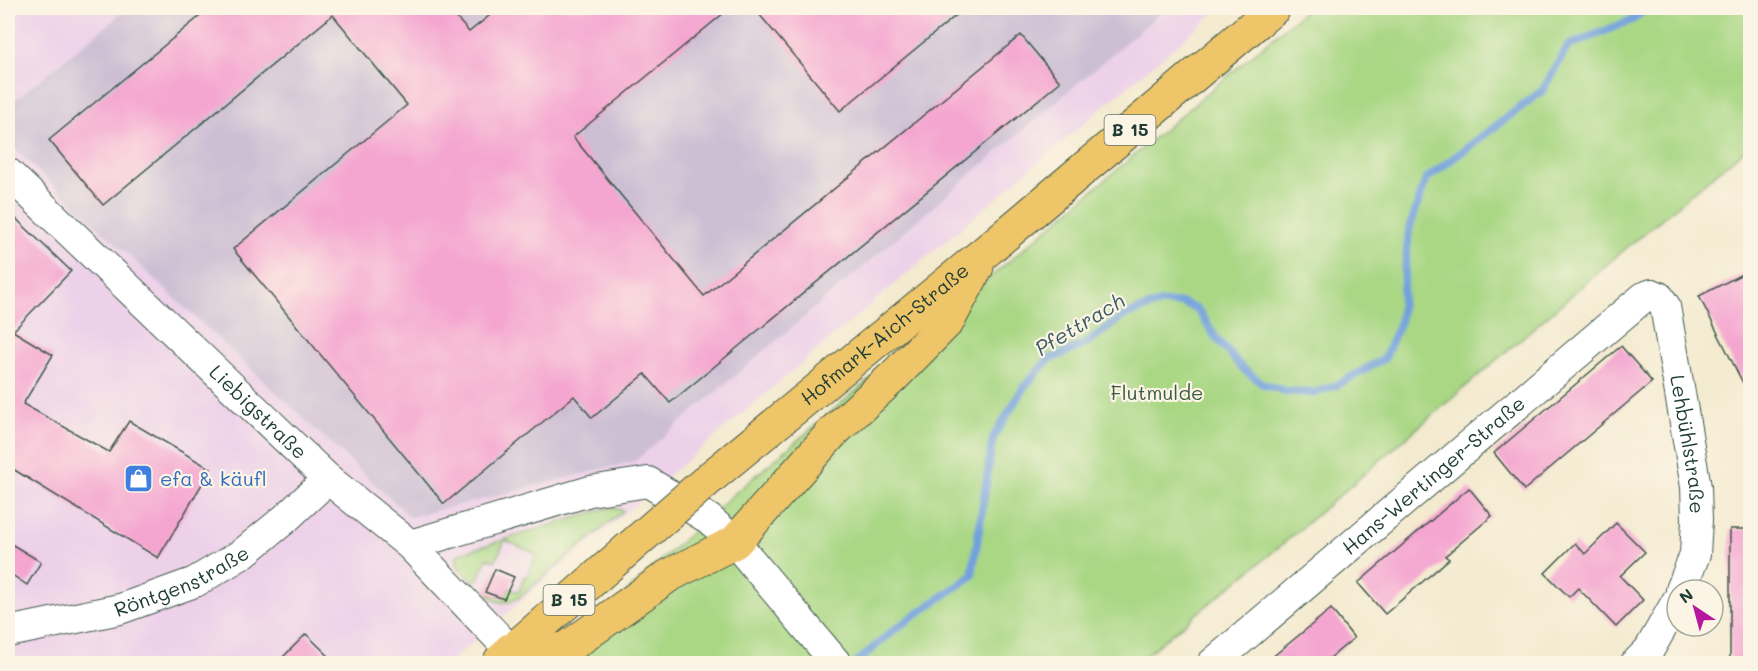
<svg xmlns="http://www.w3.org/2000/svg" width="1758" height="671" viewBox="0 0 1758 671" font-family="Mali,sans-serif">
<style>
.built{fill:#edd1e9}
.industrial{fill:#ccbfd4}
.green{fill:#a9d784;stroke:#648a5c;stroke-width:1.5}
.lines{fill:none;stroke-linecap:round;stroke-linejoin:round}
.stream{stroke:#72a1db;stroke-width:8}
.building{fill:#f4a5d0}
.minor-casing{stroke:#3f574b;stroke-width:32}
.major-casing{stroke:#3f574b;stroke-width:35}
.minor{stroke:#fff;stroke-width:30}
.major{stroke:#eec569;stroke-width:33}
.major-bridge-casing{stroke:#3f574b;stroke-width:35;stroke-linecap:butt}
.major-bridge{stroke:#eec569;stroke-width:33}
.labels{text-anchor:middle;stroke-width:4.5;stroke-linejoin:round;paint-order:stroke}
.shield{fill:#fcf5e5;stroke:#617469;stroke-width:1.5}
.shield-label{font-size:18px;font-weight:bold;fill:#1f3d34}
.street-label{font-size:20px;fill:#1f3d34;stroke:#fcf5e5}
.park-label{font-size:20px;fill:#3b5c44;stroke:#fcf5e5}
.shop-label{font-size:20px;fill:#366cbe;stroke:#fcf5e5;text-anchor:start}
.water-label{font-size:21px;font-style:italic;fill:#385b66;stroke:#fcf5e5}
</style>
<rect width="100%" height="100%" fill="#fcf5e5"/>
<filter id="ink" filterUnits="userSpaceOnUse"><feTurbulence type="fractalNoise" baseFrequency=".0167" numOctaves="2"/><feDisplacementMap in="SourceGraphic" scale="12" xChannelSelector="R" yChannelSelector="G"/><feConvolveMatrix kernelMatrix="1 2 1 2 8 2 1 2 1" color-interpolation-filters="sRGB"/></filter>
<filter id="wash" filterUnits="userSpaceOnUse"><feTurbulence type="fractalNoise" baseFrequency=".008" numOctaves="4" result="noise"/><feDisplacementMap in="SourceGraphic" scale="24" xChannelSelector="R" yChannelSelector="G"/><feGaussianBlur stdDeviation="1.35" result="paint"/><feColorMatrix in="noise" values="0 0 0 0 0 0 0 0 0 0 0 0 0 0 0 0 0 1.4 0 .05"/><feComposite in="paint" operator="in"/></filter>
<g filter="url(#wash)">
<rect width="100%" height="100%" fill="#f3eacf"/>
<path class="built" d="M8,8H1220L447,664L8,663Z"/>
<path class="industrial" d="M128,8H1166L635,461L410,517L8,143V106Z"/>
<path class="green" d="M1308,8H1750V145L1611,261L1284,543L1136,663L547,664L727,500Z
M613,507L623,511L520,597C503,606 498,604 485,592L504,599L509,588L519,592L524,576L527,577L536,554L505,540L495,561L487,558L478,579L473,581C465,573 452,566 458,554L600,510Z"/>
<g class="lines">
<path class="stream" d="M855,664L895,629L972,576L993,438L1024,387L1048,360L1085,344L1125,315L1160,303H1183L1198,310L1216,338L1242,368L1263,384L1285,391L1314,393L1339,384L1385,358L1400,321L1409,230L1426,179L1542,91L1568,46L1634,19L1647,8"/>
</g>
<g id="blocks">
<path class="building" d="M210,8H448L469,32L499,8H730L573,137L704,296L1021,35L1060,82L670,403L645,374L592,418L574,396L444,504L233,249L407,105L333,15L103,205L49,140Z
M754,8H965L840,111Z
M8,211L71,271L13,331L53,355L23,404L109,452L129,421L211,469L158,558L8,466Z
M1750,270V397L1699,296Z
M1621,346L1652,382L1524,490L1494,453Z
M1469,488L1492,516L1445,556L1449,559L1385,614L1358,583Z
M1616,523L1645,552L1620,576L1643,600L1616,627L1578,588L1569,597L1545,573L1575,543L1585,554Z
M1730,529H1750V663H1730Z
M8,542L41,562L27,585L8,572Z
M495,569L514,577L504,599L485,592Z
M1331,609L1354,638L1324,663H1265Z
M306,634L336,663H277Z"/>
</g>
</g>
<g filter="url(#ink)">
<use href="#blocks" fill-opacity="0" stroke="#3f574b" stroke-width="1.5"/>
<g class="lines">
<defs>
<g id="minor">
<path id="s1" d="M8,173L328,479L410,545L510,650"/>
<path d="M410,545L590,491L648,482L709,519L735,542L837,664"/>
<path id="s2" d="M8,632L120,609L195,582L242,554L285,519L328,479"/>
<path id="s3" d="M1212,664L1632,307L1644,297L1652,294L1659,297L1665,306L1696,487L1697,520L1695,554L1681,590"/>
<path d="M1635,664L1649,650L1677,601"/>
</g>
<g id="major">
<path id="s4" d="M711,477L985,252L1274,8"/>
<path d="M510,650L535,655L567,648L668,576L735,542L833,432L894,376L948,321L977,267"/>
<path d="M500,661L627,550"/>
</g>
</defs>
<use href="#minor" class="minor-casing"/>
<use href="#major" class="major-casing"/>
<use href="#minor" class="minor"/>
<use href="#major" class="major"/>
<defs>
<path id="major-bridge" d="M627,550L711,477"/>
</defs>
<use href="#major-bridge" class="major-bridge-casing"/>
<use href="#major-bridge" class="major-bridge"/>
</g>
</g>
<defs>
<symbol id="shop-square" viewBox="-11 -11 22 22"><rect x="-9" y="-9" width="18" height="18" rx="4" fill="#3f7fe0" stroke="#fcf5e5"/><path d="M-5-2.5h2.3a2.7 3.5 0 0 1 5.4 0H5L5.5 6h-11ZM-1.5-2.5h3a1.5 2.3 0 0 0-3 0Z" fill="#fff"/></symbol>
</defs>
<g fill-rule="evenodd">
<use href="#shop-square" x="122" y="462" width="33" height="33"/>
</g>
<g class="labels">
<g class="shield">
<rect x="1104.5" y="115" width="51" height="30" rx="4.5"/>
<rect x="543.5" y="585" width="51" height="30" rx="4.5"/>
</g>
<g class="shield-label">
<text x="1130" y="136">B 15</text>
<text x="569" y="606">B 15</text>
</g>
<g class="street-label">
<text dy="7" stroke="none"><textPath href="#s4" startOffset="225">Hofmark-Aich-Straße</textPath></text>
<text dy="7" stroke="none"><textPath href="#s1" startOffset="346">Liebigstraße</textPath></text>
<text dy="7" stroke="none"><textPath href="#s3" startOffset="734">Lehbühlstraße</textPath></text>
<text dy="7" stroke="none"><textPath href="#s3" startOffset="291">Hans-Wertinger-Straße</textPath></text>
<text dy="7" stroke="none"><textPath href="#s2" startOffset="182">Röntgenstraße</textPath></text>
</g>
<g class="park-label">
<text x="1157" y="400">Flutmulde</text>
</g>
<g class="shop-label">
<text x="160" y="486">efa &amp; käufl</text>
</g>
<g class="water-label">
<text transform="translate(1080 325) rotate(-31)" y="7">Pfettrach</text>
</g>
</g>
<rect width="1758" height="671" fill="none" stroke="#fcf5e5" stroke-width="30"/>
<g transform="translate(1695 608) rotate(324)"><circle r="28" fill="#fcf5e5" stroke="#a4ab9e" stroke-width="1.5"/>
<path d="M0-4.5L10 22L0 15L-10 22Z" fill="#b5179e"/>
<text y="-9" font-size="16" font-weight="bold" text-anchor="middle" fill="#1f3d34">N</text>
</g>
</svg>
